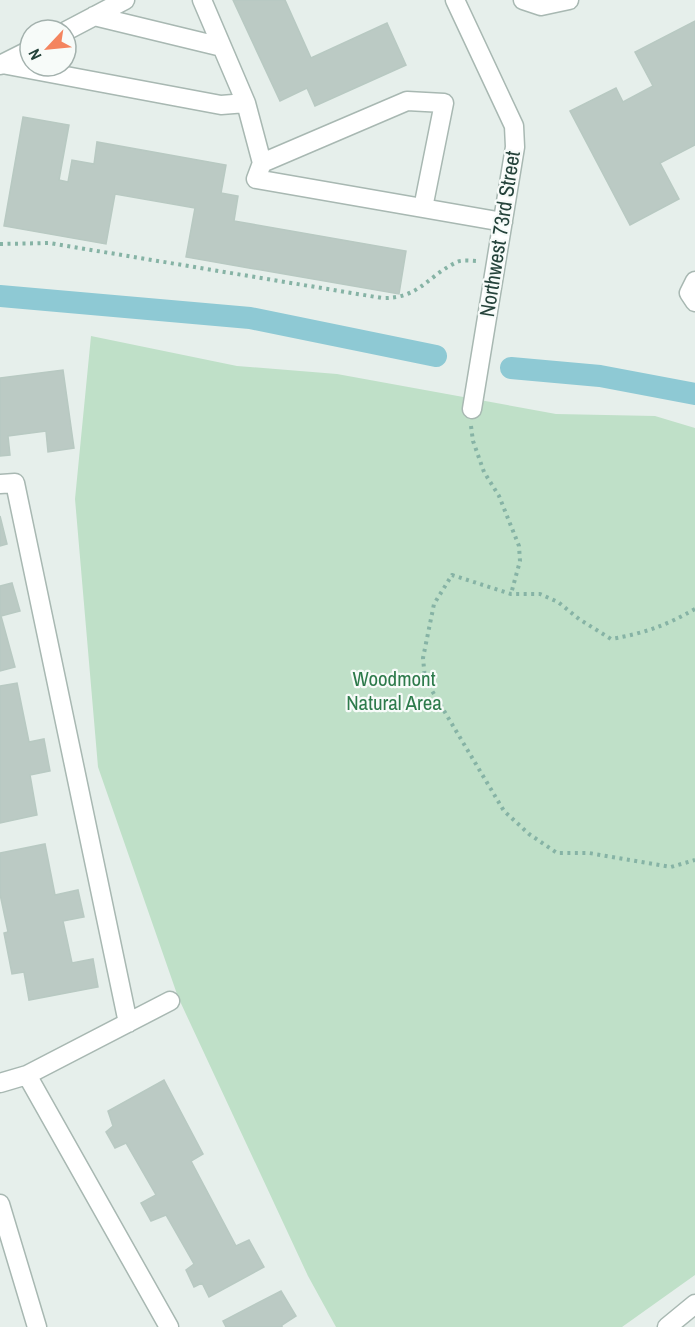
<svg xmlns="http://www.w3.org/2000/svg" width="695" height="1327" viewBox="0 0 695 1327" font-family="'Archivo Narrow',sans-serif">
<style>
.green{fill:#bfe0c8}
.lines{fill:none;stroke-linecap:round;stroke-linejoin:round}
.canal{stroke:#8ec9d4;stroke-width:22}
.building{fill:#bbcac4;stroke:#b8c9c2;stroke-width:1.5}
.minor-casing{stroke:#a8b8b2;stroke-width:21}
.path{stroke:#86b3a5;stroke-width:4;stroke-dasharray:3 4.5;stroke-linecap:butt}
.minor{stroke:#fff;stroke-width:18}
.labels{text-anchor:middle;stroke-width:4.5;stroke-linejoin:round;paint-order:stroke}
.street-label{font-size:21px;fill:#24423a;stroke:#f7fbf9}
.park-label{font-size:21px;fill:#2d7a4b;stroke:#f7fbf9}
</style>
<rect width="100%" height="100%" fill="#e6efeb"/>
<path class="green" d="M91,336L237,366L337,374L556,414L655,416L695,428V1275L622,1327H336L308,1276L178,997L98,767L75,499Z"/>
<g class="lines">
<path class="canal" d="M0,296L250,318L436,356
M511,368L600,376L695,394"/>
</g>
<path class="building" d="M233,0H285L311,58L387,23L406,65L315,106L307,88L280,101Z
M695,21V145L660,163L679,199L630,225L570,111L616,88L623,102L653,86L635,52Z
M23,117L69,125L59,180L68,182L72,160L94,164L97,142L226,165L221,193L238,196L234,221L406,251L399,294L186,257L195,208L115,194L106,244L4,226Z
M63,370L74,448L48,452L46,431L8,436L10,455L0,456V378Z
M0,516L7,544L0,546Z
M12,583L20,611L1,616L15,667L0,671V586Z
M17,683L29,742L44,739L50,771L30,775L37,815L0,823V686Z
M45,844L55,895L78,890L84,917L63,921L72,963L93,959L98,987L29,1000L24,972L12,974L4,933L8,932L0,894V853Z
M164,1080L203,1154L191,1161L236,1246L249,1240L264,1267L209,1297L202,1283L194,1287L186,1270L194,1264L166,1215L151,1221L141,1203L156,1195L126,1143L115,1148L106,1132L113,1126L108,1111Z
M281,1291L296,1316L282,1325V1327H226L223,1321Z"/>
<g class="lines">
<defs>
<path id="minor" d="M455,0L514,126L515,147L472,409
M523,0L541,6L569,0
M94,16L222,47
M66,31L125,0
M2,64L221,105L246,103L202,0
M0,65L30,50
M246,103L262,163
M423,208L444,103L407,101L262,163L256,179L503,222
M695,281L689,293L695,302
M0,484L15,483L128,1023
M27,1075L169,1327
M0,1083L27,1075L170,1001
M0,1204L37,1327
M667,1327L695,1304"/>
</defs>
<use href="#minor" class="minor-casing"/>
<path class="path" d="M0,244L49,243L382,298C418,299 427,277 455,263C461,259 471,261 479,261
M471,426L473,441L484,472L499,496L519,546L520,561L511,594
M695,609C665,626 645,633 611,639L579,619L558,602L540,594H511L452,575L434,604L423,658L425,679L504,811L529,834L557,853H589L671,867L695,860"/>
<use href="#minor" class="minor"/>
</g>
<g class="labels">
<g class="street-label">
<text transform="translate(500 234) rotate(-81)" y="7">Northwest 73rd Street</text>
</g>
<g class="park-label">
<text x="394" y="686">Woodmont<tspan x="394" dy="24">Natural Area</tspan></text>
</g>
</g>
<g transform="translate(48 48) rotate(244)"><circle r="28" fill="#f7fbf9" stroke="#a3b1ad" stroke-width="1.5"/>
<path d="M0-4.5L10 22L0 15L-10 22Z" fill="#f4845f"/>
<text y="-9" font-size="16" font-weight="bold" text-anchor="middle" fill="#24423a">N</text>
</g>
</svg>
